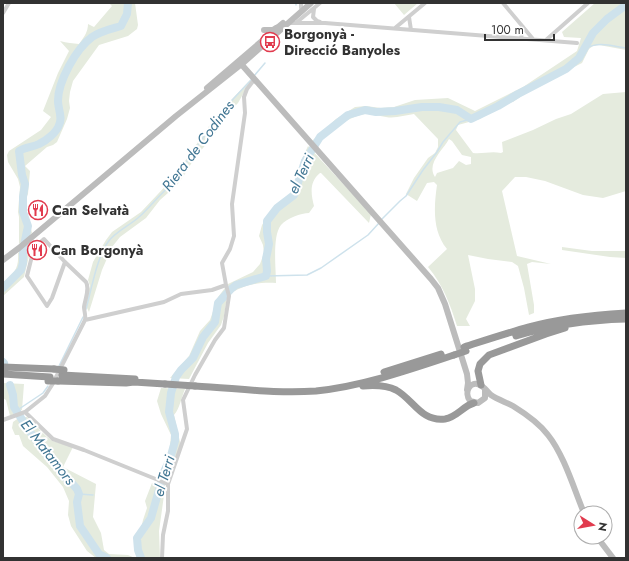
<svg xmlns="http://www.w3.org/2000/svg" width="629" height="561" viewBox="0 0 629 561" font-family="Jost,sans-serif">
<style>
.green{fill:#e5ebde;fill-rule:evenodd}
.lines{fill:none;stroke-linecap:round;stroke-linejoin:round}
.stream{stroke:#cee2ec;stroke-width:1.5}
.river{stroke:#cee2ec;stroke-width:8}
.street{stroke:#cfcfcf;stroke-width:4}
.secondary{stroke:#bcbcbc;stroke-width:6}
.highway{stroke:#999;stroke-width:7}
.highway-bridge{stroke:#999;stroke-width:7}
.labels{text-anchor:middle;stroke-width:4;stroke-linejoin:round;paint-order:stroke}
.poi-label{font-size:14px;font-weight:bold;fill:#323232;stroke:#fff;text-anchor:start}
.water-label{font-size:15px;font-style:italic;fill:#417693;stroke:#fff}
</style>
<rect width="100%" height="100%" fill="#fff"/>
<path class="green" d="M109,3H135L138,25L137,29L128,36L99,45L73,81L70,92L69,101L70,108L67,119L57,142L53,145L47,147L25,166L30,171L28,194L26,198L25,204L32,233L19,244V217L18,212L20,187L18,179L8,162L7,155L9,151L41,130L51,117L43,111L58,73L69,51L60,41C67,43 73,43 79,44C84,37 88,32 88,24L94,27L112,6Z
M394,3H418L404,15Z
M595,3H626V50L599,45L593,46L589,49L582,63L574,67L537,85L513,102L504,104L480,119L458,125L456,130L473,153C483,154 491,151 501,153L503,152L502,142L533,130L556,119L571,114L603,94L626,92V191L603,198L583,195L545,181L526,177H515L502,191L517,256L551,264L532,262L527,264L534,305V313L529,315L524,288L518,266L512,262L488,259L468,255L475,289V301L466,319L470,326H457C450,304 443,285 428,267L447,249C432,231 434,206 437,185L434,182L427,183L417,201L406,194L414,178L428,158L435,153L438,147V139L414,114C405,115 395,119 386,117C378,116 373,114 365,114C345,117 331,133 316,145L312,141L336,119L355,107L366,106L381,108L394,107L415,100L448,98L475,111L523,87L577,51L581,38L564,37L562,32ZM449,139L452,141L462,155L471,157V164L466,165L459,161L453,168L437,173L435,177C426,164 443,150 449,139Z
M250,80L252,82L247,87L238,103L228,113L221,126L194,159L183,177L177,185L160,200L146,218L120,237L112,247L102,270L89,312L85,304L90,286L88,280L93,262L106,240L112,232L141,212L174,177L216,116Z
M308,146L371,214L369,223L321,173H320C309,182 311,194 314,206L309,213C301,213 287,218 281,225C272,236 276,269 276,283C257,282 242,285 227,296L224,316L221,325L208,343L189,379L170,378L189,356L200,331L210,320L218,297L228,284L253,272L260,264L264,253L263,245L259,236L262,225L275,205L290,197L292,194L297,182L301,161Z
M30,243L31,248L24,277L3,296V283C14,272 19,270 18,253Z
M562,247L592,251H626V258L610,257L562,250Z
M3,383L24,384L22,410L10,416L6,400L3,398Z
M161,388L185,389C181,398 180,408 174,415L180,442V449L166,481L159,531L160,558H136L138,556L137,537L141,529L143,520L147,508L145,501L152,483L157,485L169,455L171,435L161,414L157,401Z
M20,417H27L47,437L53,441L73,447L63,467L96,484L93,517L101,533L104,550L109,554L128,555L135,558H96L87,551L71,526L68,515L69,501L63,487L47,467L23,446L19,435H15L12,428L13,422Z"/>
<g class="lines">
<path class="stream" d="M296,3V5
M585,49C598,41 612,46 626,48
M254,76L265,63
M381,220L400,201L406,196L423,170L437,152L443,142L460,122L471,119
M266,276L307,275L321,268L368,235L379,223
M86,309C91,291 97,257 108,242C115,232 129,226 139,217C150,207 159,195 171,185L220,113L252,79
M59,366L83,317
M16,411L43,393L48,386
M79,494L93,495
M153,509L156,508"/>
<path class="river" d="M3,288L21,270L23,263V250L28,226L23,212V197L25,184L22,175L19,151C25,147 33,147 39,144C46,141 57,132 59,125C63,118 58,109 58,101C58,81 76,49 92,37C101,31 111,29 121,26L127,14L128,3
M3,362L4,363
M10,385L13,395L14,407L28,429L46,454L57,466L64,477L69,480L77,489L79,494L77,502L80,526L99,554L107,558
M141,558L138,550L137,538L151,518L164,472L170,459L175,441V434L169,412L171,393L176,377L181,370L193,358L203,337L215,322L218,303L231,289L236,285L266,276L267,271L266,259L269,244L267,232V221L277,208L294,195L305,161L320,137L348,115L365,110L376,112L395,111L422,107H439L457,110L471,119L498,106L518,94L566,69L579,58L593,33L607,19L626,5"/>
<path class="street" d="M301,3V8
M503,3L533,39
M314,9L313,17L317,21L320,22
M3,13L9,3
M409,17L411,30
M297,22L320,3
M290,23H325L577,43
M395,28L425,3
M521,39L523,27
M546,40L588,3
M85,320L164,302L181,294L212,290L226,285
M25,412L53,439L84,450L168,484
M3,420L25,412L45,396L52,385L85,320C86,315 84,311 84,307C85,299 90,289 86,282L65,262L44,239L34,248L27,276L47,306L52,298L65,262
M162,558L163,535L168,511V484L187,429L183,400L195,375L215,340L224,328L229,296L226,285L222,263L230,249L234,236L232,204L245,113L244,97L247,89L254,80"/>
<path class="secondary" d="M264,30H273L276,28
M242,65L431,279L438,288L445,304L467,374L468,383L467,390
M207,88L283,23
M3,260L19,248L176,116L243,63L311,3
M485,390V398L478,403L470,401C464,393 469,380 480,385C485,387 487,392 491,395C498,400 506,402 513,406C526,414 539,423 548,435C564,455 574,489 584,513
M597,537L613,558"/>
<path class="highway" d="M516,336C552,325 588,320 626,319
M464,347C486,340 507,333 529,327C561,318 593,315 626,313
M3,367L54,369
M384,372L441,354
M3,374L50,377
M62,375L135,379
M58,381L126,383L134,382L165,384
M481,385L478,371L480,364L489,355L546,334L565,328
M195,386C235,388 275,394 316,391C363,386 409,370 454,355
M363,386C375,385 386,385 396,390C414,400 421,422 445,419C457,417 463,406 474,403"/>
<path class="highway-bridge" d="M454,355L466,351
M54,369L64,370
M48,381H58
M165,384L195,386"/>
</g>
<defs>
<symbol id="bus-ring" viewBox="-11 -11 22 22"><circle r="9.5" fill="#fff" stroke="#e13b4e" stroke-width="1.5"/><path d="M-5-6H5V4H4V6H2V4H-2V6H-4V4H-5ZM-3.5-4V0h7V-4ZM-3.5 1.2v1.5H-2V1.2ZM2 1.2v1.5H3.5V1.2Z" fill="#e13b4e"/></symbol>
<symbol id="restaurant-ring" viewBox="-11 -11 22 22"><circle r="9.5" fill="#fff" stroke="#e13b4e" stroke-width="1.5"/><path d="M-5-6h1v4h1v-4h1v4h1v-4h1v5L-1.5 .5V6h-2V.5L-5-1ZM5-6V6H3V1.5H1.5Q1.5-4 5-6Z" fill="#e13b4e"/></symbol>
</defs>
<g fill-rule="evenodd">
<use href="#bus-ring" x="259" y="31" width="22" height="22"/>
<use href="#restaurant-ring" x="27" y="199" width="22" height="22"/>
<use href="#restaurant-ring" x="26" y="239" width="22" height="22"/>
</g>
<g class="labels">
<g class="poi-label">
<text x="284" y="39">Borgonyà -<tspan x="284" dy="16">Direcció Banyoles</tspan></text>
<text x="52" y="215">Can Selvatà</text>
<text x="51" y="255">Can Borgonyà</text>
</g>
<g class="water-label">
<text transform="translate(198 146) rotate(-53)" y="5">Riera de Codines</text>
<text transform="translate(301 174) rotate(-65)" y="5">el Terri</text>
<text transform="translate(48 452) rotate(52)" y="5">El Matamors</text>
<text transform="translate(164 476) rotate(-73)" y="5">el Terri</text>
</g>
</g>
<rect width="629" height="561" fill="none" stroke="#323232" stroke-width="8"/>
<g transform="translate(593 525) rotate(101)"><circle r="19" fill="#ffffff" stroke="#adadad"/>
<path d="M0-3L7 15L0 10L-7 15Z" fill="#e13b4e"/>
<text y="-6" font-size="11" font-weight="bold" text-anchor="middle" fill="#323232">N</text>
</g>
<path d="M485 34v6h69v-6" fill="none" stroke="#323232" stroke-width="2"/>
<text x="491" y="34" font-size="12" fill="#323232" stroke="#ffffff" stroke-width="3" paint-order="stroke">100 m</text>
</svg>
